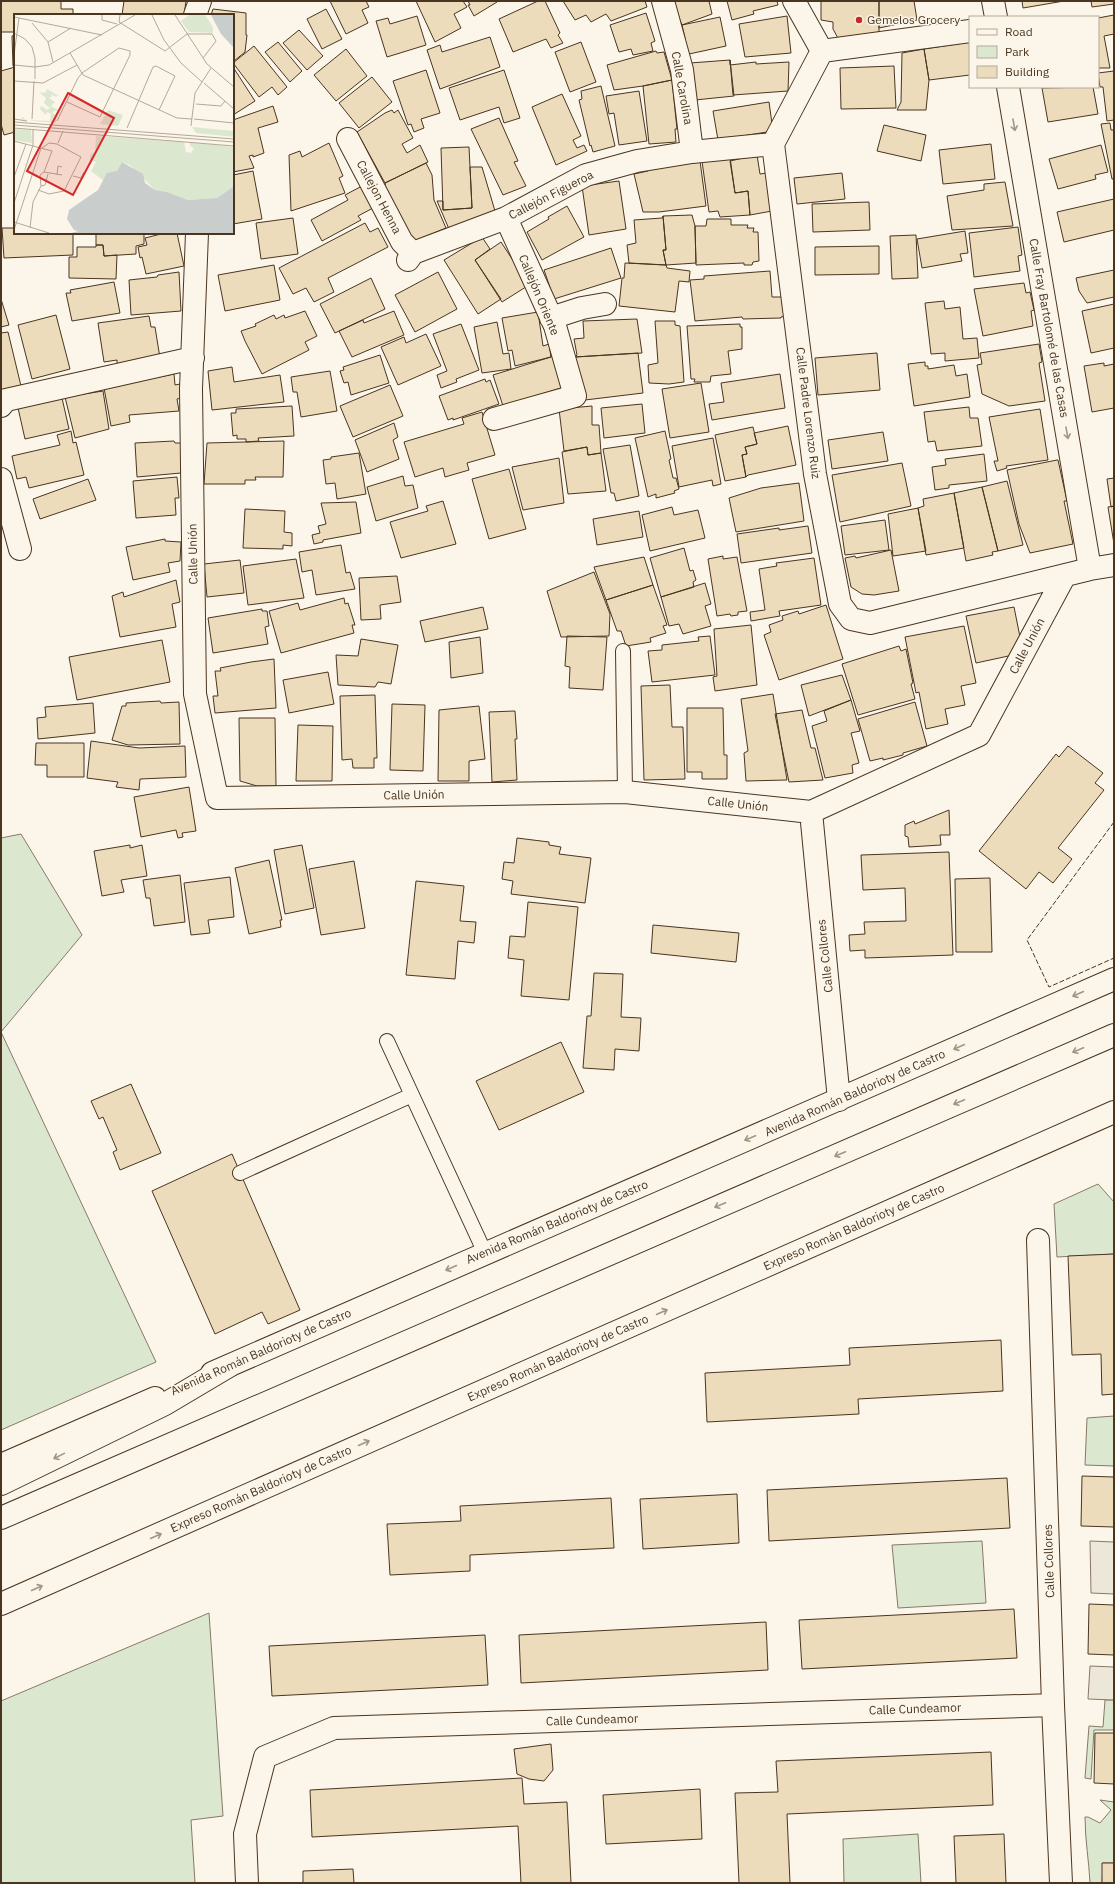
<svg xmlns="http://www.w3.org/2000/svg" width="1115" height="1884" viewBox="0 0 1115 1884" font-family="'IBM Plex Sans',sans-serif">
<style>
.green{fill:#dce7d0;stroke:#887966}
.parking{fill:#ede7d9;stroke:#887966}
.building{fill:#ecdcbc;stroke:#4a3520}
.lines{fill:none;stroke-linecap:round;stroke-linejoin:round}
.service-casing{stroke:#4a3520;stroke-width:16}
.minor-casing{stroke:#4a3520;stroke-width:24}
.motorway-casing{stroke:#4a3520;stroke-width:24}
.service{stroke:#fbf6e9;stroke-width:14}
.minor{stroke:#fbf6e9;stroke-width:22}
.motorway{stroke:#fbf6e9;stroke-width:22}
.fence{stroke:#4a3520;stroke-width:1;stroke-dasharray:5 2;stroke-linecap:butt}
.oneway{stroke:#a29684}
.poi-dot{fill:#c62828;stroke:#fbf6e9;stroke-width:1.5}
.labels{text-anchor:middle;stroke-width:3;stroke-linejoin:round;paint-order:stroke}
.poi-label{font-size:12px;fill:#4a3520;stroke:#fbf6e9;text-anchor:start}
.street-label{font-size:12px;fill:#4a3520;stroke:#fbf6e9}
.inset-road{fill:none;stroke:#b4a999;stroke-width:1}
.view{fill:#d62828;fill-opacity:0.15;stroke:#d62828;stroke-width:2}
.inset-edge{fill:none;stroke:#4a3520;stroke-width:2}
</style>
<rect width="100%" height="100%" fill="#fbf6e9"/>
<path class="green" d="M21,834L82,935L1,1032L156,1362L1,1430V838Z
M1098,1184L1114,1202V1254L1057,1257L1054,1204Z
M1114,1416V1466L1085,1465L1087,1418Z
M982,1541L986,1603L898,1608L892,1545Z
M209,1613L223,1816L191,1820L195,1883H1V1701Z
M1105,1700H1114V1730H1094L1091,1779L1085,1778L1089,1726L1103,1727Z
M1100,1800L1114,1802V1863H1103L1102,1883H1090C1089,1861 1085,1840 1085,1817H1088L1100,1823L1111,1810Z
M918,1834L921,1883H844L843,1839Z"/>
<path class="parking" d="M1090,1541L1114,1542V1594L1091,1593Z
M1090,1666L1114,1667V1700L1088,1699Z"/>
<path class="building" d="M1,1H61V9H73V15H15V32H1Z
M124,1H186L184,15H122Z
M330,1H366L369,7L362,10L368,23L346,34Z
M416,1H463L467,7L454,14L461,28L435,42Z
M468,1H497V2L474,16L468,5H470Z
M538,1H545L560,33L558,35L563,43L551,48L546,39L513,52L499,19Z
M563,1H645L647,7L611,21L606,14L591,22L586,15L575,20Z
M672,1H709L712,14L682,25Z
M727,1H777L778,5L753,11L754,14L732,20Z
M821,1H879V39L839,40L833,29V22L821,20Z
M879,1H914L917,20L879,28Z
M1022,1H1064L1023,8Z
M1091,1H1114V4L1092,7Z
M213,9L246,13V35H247L245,52L234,61L233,15H211Z
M326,9L342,39L322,49L307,19Z
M646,13L655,41L651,43L653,51L633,55L631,49L619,52L610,25Z
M1114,15V34L1104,36L1110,68H1098V18Z
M417,16L426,45L387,57L376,21L388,18L390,24Z
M787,16L791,53L745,57L739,24Z
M720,17L726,46L689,54L681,40L685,38L682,25Z
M299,30L323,56L307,70L283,43Z
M15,35V66H13L12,36Z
M490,37L500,67L440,89L427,50L440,45L442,52Z
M278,42L302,71L290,82L265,52Z
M581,42L596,82L570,92L555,52Z
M970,42V75L929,80L924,49Z
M254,46L287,87L278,95L272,87L259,97L233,63Z
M346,49L367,76L336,101L314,75Z
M924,49L929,80L926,110H897L901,102L902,53Z
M656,51L657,53L664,52L672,80L643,86L614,90L607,65Z
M730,60L734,96L695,100L690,63Z
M730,60V65L756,62V64L789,62L788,91L733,95Z
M894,66L896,108L841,109L840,68Z
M15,67V132L4,135L1,124V71Z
M233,67L255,101L233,115Z
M426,70L440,113L421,119L424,128L414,132L411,124L408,125L393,81Z
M504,70L520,118L504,123L499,107L460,120L449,88Z
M1114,71V120L1107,121L1103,87H1100L1098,73Z
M372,77L392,102L359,128L339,103Z
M672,80L677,129H675L676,142L649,144L643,86Z
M601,86L615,146L593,152L591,145L590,146L579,100L582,99L581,91Z
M1093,87L1098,114L1048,122L1042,88Z
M639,91L647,141L619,145L614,113L609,114L606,96Z
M562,94L581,136L573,140L577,148L584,145L587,151L556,165L532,107Z
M769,102L773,131L718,140L713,111Z
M273,106L278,122L258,128L264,153L253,157V155L249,156L254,168L233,172V120Z
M392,110L394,113L398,110L413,138L402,144L407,153L420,145L428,162L385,183L357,132L385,113Z
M499,118L518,161L514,162L526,186L503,195L471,129Z
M1110,123L1111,130H1114V179H1112L1101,124Z
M884,125L926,135L921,161L877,151Z
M329,143L343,176L339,178L345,193L291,211L289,155L300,151L302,157Z
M991,144L995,179L943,184L939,150Z
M1101,145L1108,172L1095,175L1096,179L1058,189L1049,159Z
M469,147L472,208L443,210L441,148Z
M757,155L760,174L767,173L772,211L750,215L748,191L735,193L730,161Z
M730,157L735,193L748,191L750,215L720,217L718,211L709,212L702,161Z
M700,161L706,206L659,212H643L634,174L648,171L647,167Z
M426,163L432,175L434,200L446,228L412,242L386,190L385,183Z
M470,167H482L495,211L449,229L437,201H443V210L472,208Z
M253,171L262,219L233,224V175Z
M842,173L845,199L797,204L794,178Z
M619,181L626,229L589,235L582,186Z
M1005,182L1013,226L952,230L947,196L984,190V184Z
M362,186L373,208L358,216L361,220L322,241L311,220L348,200L345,195Z
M1114,199V230L1064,242L1057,212Z
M869,202L870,230L813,232L812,204Z
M567,206L584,237L542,260L527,232L549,219L548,217Z
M692,215L695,226L696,263L666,265L663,250H666L663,216Z
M663,216L666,250H663L666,265L629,263L627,245L636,243L634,220L662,218Z
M293,218L298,254L261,259L256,223Z
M707,219H731V225H748L747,228H754L753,232H758L759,261L753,262L752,265H744V263L696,265L695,226H706Z
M365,223L370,232L378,228L388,247L328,278L334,292L314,302L306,288L293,294L279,268Z
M1018,227L1022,255L1018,256L1020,271L974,277L969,233Z
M2,228H15V233H73V255L4,258Z
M965,231L968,253L960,254L962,261L922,268L917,239Z
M96,233H144V244L136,246V254L104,256L103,245H96Z
M165,233H177L184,266L146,274L142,257L140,258L138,247L147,245L145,238Z
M916,235L918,278L892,279L890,236Z
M482,237L490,249L475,260L501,299L478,314L444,260Z
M501,242L529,285L502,302L475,260Z
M96,245H103L104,256L117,255L116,279L69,278V257H77V247H96Z
M879,246V274L815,275V247Z
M611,248L621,278L554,299L544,270Z
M625,263L666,265L667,268L690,271L689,282L679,281L675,312L619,306L622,278H624Z
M274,265L280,300L225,311L218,275Z
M1114,270V297L1087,303L1079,291L1076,278Z
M770,271L772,297H784L785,316L781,317V318L743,319L742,317L695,321L690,280L704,279V276Z
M179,272L181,311L131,315L129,280L157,277L158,275Z
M438,272L457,309L415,332L395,295Z
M371,278L385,309L335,333L320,304Z
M114,282L120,313L72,321L66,293H71L70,290Z
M1024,283L1026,293L1030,292L1034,310L1031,311L1033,326L983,336L974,289Z
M1,299L9,325L1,327Z
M944,301L945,309L960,307L963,339L977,338L979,358L945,361V353L931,354L925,303Z
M1114,304V348L1091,353L1082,311Z
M305,311L317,336L305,342L309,350L262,374L245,341L241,331L256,326L255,324L274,315L276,319L284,315L285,318Z
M394,311L404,335L352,357L339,331L363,320L364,323Z
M538,312L543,346L549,344L551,357L515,366L512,350L508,351L502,318Z
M56,315L70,369L32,379L18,325Z
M149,316L151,327H155L160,358L117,364V360L104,362L98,323Z
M637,319L642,353L575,357L577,355L574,339L584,338L583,321Z
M655,321H675V325L680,326L684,382L669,384L649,383L648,365L658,363Z
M497,322L503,354L509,353L511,369L482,373L474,327Z
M461,324L479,370L456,379L457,382L441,388L437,375L447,371L433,334Z
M740,324V327H742V349L728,351L731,374L711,376L710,382H694L695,379H691L687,326Z
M8,332L21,386L1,390V333Z
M426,334L441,366L398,385L381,347L404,337L406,343Z
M1039,344L1042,362L1039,363L1045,401L1009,406L982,394L977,365L982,364L980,353Z
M638,353L643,393L585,400L575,357Z
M877,353L880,390L818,395L815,358Z
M380,355L389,383L351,395L348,382L344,383L340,371L344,370L343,367Z
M554,356L564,387L503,406L493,375Z
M925,362V366H928V369L954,365L956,376L967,374L970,397L914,406L908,364Z
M1104,363V366L1114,364V408L1092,412L1084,366Z
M232,367L234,382L280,375L284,402L212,410L208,371Z
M330,371L337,411L301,417L297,392H293L291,377Z
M174,374L175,385L180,384L182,398L177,399L179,411L129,415L130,422L111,426L104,388Z
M780,374L785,408L712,420L709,404L724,402L721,383Z
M485,379L486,382L490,380L499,404L453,420V418L448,420L439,396Z
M701,383L709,432L670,438L662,389Z
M390,385L403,416L353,437L340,406Z
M103,391L109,429L75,438L65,397Z
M62,398L69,429L25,439L18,408Z
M642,404L645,433L604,438L601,408Z
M292,406L294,436L258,438L259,441L246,442V439H237V435L233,436L231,413H236V409Z
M592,406V425H599L601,453L588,455L587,447L564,451L559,409Z
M969,407L970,418H978L982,446L937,451L935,441L928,442L924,412Z
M1040,409L1048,460L1006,466L1007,468L997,471L994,461H998L989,417Z
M482,412L495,455L467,463L469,470L445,477L443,468L415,477L404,442L464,424L462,418Z
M394,423L398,437L393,440L399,459L367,472L355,440Z
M788,426L796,465L748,475L746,477L742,455L747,454L745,447L757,444L754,433Z
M753,427L757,444L745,447L747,454L742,455L746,477L725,481L715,435Z
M71,431L73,443L76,442L84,475L29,488L26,477L17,479L12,456L60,445L57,435Z
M665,431L671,459L669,460L673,478H676L679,489L674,491L675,493L656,498V494L648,497L635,438Z
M883,432L888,461L832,469L828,440Z
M713,438L721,484L713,486L712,480L679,487L672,446Z
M174,441L175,443H182L181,473L137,477L135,443Z
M284,441L283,477H255L256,480H245V484H204L207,443Z
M630,445L639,496L616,501L614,493H611L603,449Z
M587,447L588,455L601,453L606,491L568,494L562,452Z
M359,453L366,494L337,499L335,483L326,484L323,460L331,459V457Z
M984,454L987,481L949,485V488L935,490L932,467L946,465L945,459Z
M559,458L564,503L523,510L512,467Z
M1057,460H1058L1067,501H1064L1073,544L1030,553L1019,524L1007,470Z
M902,463L911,506L840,522L832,475Z
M509,469L526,529L489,539L472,479Z
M403,476L405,486L413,485L418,508L376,521L367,487Z
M177,477L179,498H175L176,515L136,518L133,481Z
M1114,478V506L1111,507L1107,479Z
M88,479L96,500L40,519L33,499Z
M1007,481L1023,545L998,551L982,487Z
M799,483L804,521L736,532L729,498L761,488Z
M982,487L998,551L992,552L993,555L966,561L954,493Z
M954,493L964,548L926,555L918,508L924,506L923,499Z
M443,501L456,544L401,558L390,522L428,511L426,506Z
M356,502L361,533L323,540V542L314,544L312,535L320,533L318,526L326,524L321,503Z
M1114,506V544L1108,507Z
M672,507L674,515L698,510L705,538L650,551L642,515Z
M918,508L926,551L893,556L888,514Z
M245,509L285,511L284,532L292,533V546L283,545V549L243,548Z
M639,511L643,537L597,545L593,519Z
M885,520L889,550L845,555L841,526Z
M808,526L812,553L741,563L737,534L779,528V530Z
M165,539V541L181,542L180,561L168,563L170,572L133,580L126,547Z
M341,545L346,573L350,572L355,589L316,595L312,570L302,572L299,552Z
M684,548L690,571L693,570L696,580L693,582L694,587L661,597L650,558Z
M891,550L899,591L874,595L862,594L851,587L845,558L855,556L856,558Z
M723,556V559L737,557L747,611L738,612V615L731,616L730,614L717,616L708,559Z
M644,557L653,585L606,600L594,567Z
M814,558L821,605L779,611L780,616L751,621L750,612L765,610L759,569L777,566L776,563Z
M296,559L304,598L248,605L243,566Z
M240,560L244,593L207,597L204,564Z
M594,572L610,614L609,636L561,637L547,591Z
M397,576L401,602L380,605L381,619L361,620L359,578Z
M176,580L180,602L172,604L176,627L120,637L112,596L123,592L124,597Z
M705,583L711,604L705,606L711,626L683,634L679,624L669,626L661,597Z
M653,585L667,625L663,626L666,633L650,638L651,642L626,646L621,631H617L606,600Z
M344,598L345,604L348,603L355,625H352L354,633L281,653L269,611L298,603L300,610Z
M826,605L843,659L779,680L764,635L771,632L769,625L783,620L782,616L798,611L799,614Z
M483,607L488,629L425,642L420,621Z
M1014,607L1020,637L1013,655L976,663L966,616Z
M262,609V611H267L269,626L265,627L268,644L213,653L208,618Z
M751,625L757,685L715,691L713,677L717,676L714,629Z
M964,626L976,683L961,686L965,705L945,709L948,724L926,729L919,692L916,693L905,637Z
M567,636L607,637L603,690L569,688L570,667L565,666Z
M710,636L715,675L652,682L648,651L662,650V645L699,641L698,637Z
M480,637L483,673L451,678L449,642Z
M361,639L398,645L391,684L378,682L375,687L338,685L336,655L358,656Z
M162,640L170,682L77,700L69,657Z
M899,646L901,651L906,649L913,683L911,684L915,699L858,715L842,664Z
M274,659L276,708L215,713L213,696H218L215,671H221L220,668L251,662Z
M328,672L334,704L289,713L283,680Z
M842,675L851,700L809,716L801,685Z
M670,685L672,727H683L685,779L644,780L641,686Z
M773,694L787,780L746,781L744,753L748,751L741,699Z
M375,695L377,758H374V768H353L352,759L342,760L340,696Z
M851,700L860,731L851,733L859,763L852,765L853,773L825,778L812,726L827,721L824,711Z
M160,701L161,703L179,702L180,744L128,745L112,740L122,706H126V703Z
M915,702L927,746L903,753V755L883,760V758L870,761L858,719Z
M93,703L95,733L38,739L37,718L46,717L45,707Z
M392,704L425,705L423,771L390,770Z
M479,706L485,759L469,761V781H438L439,710Z
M687,708H723L724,755H727V779H702V772H687Z
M802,710L811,748H815L823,780L789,782L775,714Z
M515,711L517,739H515L517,780L492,782L489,712Z
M239,718H275L276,786H257L240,781Z
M298,725L333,726L332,781H296Z
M91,741L139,748L185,746L186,777L140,779L139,790L116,787L118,782L87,778Z
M36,743H84V777H47V765H35Z
M1068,746L1103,773L1095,783L1104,790L1058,848L1072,859L1053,883L1039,872L1026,889L979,851L1056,754L1059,757Z
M189,787L196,831L182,833L183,837L178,838L176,830L141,837L134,797Z
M949,810L950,835H940L941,845L909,847L908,837L905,836V825L914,821L915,824Z
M517,838L549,842V845L561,847L559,854L591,858L585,903L511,894L513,881L502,879L504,862L514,863Z
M130,845V848L142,845L147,876L121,880L124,892L102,896L94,851Z
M302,845L314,908L285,914L274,850Z
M949,852L953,955L865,958V950L850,951L849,935L865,934L864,922L906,921L905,888L863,890L861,855Z
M269,860L282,920H280L281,927L249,934L235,868Z
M354,861L365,928L321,935L309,869Z
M180,875L185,922L154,926L150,898H146L143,880Z
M230,877L234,917L208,920L210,933L191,935L184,883Z
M990,878L992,952H956L955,879Z
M416,881L464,886L460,921L476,922L474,943L458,941L455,979L406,975Z
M528,902L578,907L569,1000L521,996L524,960L508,958L510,936L525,937Z
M653,925L739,933L736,962L651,953Z
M594,973L623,974L621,1017L641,1018L639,1051L615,1049L614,1070L583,1068L587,1016H591Z
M561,1042L584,1092L499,1130L476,1081Z
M131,1084L161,1153L120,1170L113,1152L117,1150L103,1117L99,1119L91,1101Z
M232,1154L300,1310L268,1324L262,1312L215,1334L152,1191Z
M1114,1254V1394L1102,1395L1101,1354L1072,1355L1068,1256Z
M1001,1340L1003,1391L858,1399L859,1414L707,1422L705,1373L850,1365L849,1348Z
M1082,1476L1114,1477V1527L1081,1526Z
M1007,1478L1010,1528L769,1541L767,1490Z
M737,1494L739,1543L643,1549L640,1499Z
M611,1498L614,1548L470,1555V1571L390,1575L387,1524L461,1521L460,1506Z
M1089,1604L1114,1605V1655L1088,1654Z
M1014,1609L1017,1658L802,1669L799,1620Z
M766,1622L768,1670L521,1683L519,1635Z
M485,1635L488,1685L272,1696L269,1646Z
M1095,1733H1114V1784L1094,1783Z
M551,1744L553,1770L544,1781L529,1779L517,1774L514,1749Z
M991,1752L993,1805L787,1814L790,1883H739L735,1793L778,1792L776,1761Z
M522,1778L524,1804L567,1802L571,1883H521L518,1826L312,1837L310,1790Z
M700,1789L702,1839L606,1844L603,1795Z
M1004,1834L1006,1883H956L954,1836Z
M1102,1863H1114V1883H1102Z
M353,1869L354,1883H303V1871Z"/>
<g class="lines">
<defs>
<path id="service" d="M623,651L625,792
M387,1041L485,1253
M240,1173L412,1095"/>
<path id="minor" d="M663,1L682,70L692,152
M794,1L822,51L773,144L815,474L840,604L851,619L870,623L1090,569L1114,565
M993,1L996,17
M195,15L200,1
M822,51L970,31
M1008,87L1090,569
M348,139L402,242L413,253
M197,233L191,389L195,694L217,798L625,792L811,812L979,735L1065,575
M408,260L413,253L506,218L586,175L637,161L692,152L773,144
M551,318L582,308L605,304
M1,406L6,400L193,358
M494,419L575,396L555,326L506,218
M1,479L20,549
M811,812L839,1100
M1038,1240L1053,1705L1061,1883
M212,1373L1114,979
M1,1465L155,1398
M247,1883L245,1834L265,1757L334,1728L1053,1705"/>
<path id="motorway" d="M1,1484L165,1404L229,1366
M1,1518L1114,1035
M1,1604L1114,1112"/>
</defs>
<use href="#service" class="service-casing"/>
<use href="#minor" class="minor-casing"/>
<use href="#motorway" class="motorway-casing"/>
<use href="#service" class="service"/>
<use href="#minor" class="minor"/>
<use href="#motorway" class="motorway"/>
<path class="fence" d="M1114,822L1027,940L1049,987L1114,958"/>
</g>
<defs><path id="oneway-shaft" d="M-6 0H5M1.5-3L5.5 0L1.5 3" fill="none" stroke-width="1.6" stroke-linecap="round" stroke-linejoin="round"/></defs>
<g class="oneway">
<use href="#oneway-shaft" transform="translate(1014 125) rotate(80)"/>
<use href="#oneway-shaft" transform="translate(1067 433) rotate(80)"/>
<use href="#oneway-shaft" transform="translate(1078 994) rotate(156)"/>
<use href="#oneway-shaft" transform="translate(959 1047) rotate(156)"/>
<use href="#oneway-shaft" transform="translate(1078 1050) rotate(157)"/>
<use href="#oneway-shaft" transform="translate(959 1102) rotate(157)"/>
<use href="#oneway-shaft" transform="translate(750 1138) rotate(157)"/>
<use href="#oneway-shaft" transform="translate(840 1154) rotate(157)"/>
<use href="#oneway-shaft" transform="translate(720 1205) rotate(157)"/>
<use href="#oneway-shaft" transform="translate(451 1268) rotate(156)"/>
<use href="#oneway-shaft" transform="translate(662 1312) rotate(-24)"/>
<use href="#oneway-shaft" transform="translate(364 1443) rotate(-24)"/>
<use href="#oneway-shaft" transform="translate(59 1456) rotate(154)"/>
<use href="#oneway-shaft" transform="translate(156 1536) rotate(-24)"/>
<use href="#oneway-shaft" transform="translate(37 1588) rotate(-24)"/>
</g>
<circle class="poi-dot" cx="859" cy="20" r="4"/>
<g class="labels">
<g class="poi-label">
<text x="867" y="24">Gemelos Grocery</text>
</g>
<g class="street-label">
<text transform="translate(682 88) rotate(80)" y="4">Calle Carolina</text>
<text transform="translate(551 195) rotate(-27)" y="4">Callejón Figueroa</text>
<text transform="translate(379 197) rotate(62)" y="4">Callejon Henna</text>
<text transform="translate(539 295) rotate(67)" y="4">Callejón Oriente</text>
<text transform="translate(1049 328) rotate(80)" y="4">Calle Fray Bartolomé de las Casas</text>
<text transform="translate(808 413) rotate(83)" y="4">Calle Padre Lorenzo Ruiz</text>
<text transform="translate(193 554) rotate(-91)" y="4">Calle Unión</text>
<text transform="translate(1027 646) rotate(-62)" y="4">Calle Unión</text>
<text transform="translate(414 795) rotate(-1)" y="4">Calle Unión</text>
<text transform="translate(738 804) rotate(6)" y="4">Calle Unión</text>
<text transform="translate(825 956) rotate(-96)" y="4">Calle Collores</text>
<text transform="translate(855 1093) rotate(-24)" y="4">Avenida Román Baldorioty de Castro</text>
<text transform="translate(557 1222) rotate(-23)" y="4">Avenida Román Baldorioty de Castro</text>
<text transform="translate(854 1227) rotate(-24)" y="4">Expreso Román Baldorioty de Castro</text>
<text transform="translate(261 1352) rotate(-24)" y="4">Avenida Román Baldorioty de Castro</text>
<text transform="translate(558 1358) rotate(-24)" y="4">Expreso Román Baldorioty de Castro</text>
<text transform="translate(261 1489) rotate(-24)" y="4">Expreso Román Baldorioty de Castro</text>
<text transform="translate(1049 1561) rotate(-92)" y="4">Calle Collores</text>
<text transform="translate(915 1709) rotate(-2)" y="4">Calle Cundeamor</text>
<text transform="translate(592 1720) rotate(-2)" y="4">Calle Cundeamor</text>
</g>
</g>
<g transform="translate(14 14)">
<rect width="220" height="220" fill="#fbf6e9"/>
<path d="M175,1H191L199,13V19L175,18L167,7ZM34,73L33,75L43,81L45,80L42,83L37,80L38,82L35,84L41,88L37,92L46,97H40L38,99L42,101V109L20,107L7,105L9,103L12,106L36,107L37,100L33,98L32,101L26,95L27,92L33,96L36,94L30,89L32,84L25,78L31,79ZM94,96L109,101L104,112L86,110ZM178,113L220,117V123L182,119ZM0,115L17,116L18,129L0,126ZM82,122L170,128L172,138L177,139L180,134L176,132V128L220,133V172L203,184L174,186L153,178L141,176L116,151L108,148L103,157L92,162L90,167L77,157L82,148L76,146V141L81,138Z" fill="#dce7d0"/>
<path d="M197,1H220V34L207,20ZM108,148L129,160L131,169L141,176L153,178L174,186L203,184L220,172V219H57L64,217L60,216L53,205L55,196L84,176L93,159L103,157Z" fill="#c9cecd"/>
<path class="inset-road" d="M88,1V6L103,10M106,1L105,8L151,37L173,20H198L202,27L189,44M138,1L150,26L167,49L188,68M161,1L193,50L220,73M0,3L88,21M18,9L34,28L39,48M0,19L11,25L18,33L21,44V65M34,28L57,14M56,39L69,61L163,104L178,105M0,41L5,4M0,51L21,53L35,51L121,1M0,67L29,69L63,51M190,69L220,95M182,90L207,92L211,87M0,105L13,107M18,105L20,67M180,105L220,109M43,107L64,64L68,59L105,34L116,37V41L86,103L53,88M0,108L220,125M0,111L220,128M177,112L181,79L197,54M0,114L220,132M113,114L139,53L142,52L161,62L145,96M0,127L38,137L30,158L26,161L27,172L19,188L16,214M44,129L49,117M30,158L48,161M43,161L44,152L48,153M59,162L67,164L70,158M0,163L12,130M27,172L31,171L34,160M24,176L35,180L50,177L67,143L43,130L35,129L28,134M0,189L19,131V115M0,208L35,219M0,216L27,134"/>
<path class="view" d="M54,79L100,104L59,181L13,157Z"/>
<rect width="220" height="220" class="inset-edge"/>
</g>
<rect width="1115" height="1884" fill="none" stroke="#4a3520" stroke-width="4"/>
<rect x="969" y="16" width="130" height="72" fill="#fbf6e9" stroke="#b4a999"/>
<rect x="977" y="29" width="20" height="6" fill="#fbf6e9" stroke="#b4a999"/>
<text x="1005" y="36" font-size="12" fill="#4a3520">Road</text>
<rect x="977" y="46" width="20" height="12" fill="#dce7d0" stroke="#b4a999"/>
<text x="1005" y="56" font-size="12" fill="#4a3520">Park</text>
<rect x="977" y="66" width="20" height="12" fill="#ecdcbc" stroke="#b4a999"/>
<text x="1005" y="76" font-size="12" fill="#4a3520">Building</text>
</svg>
